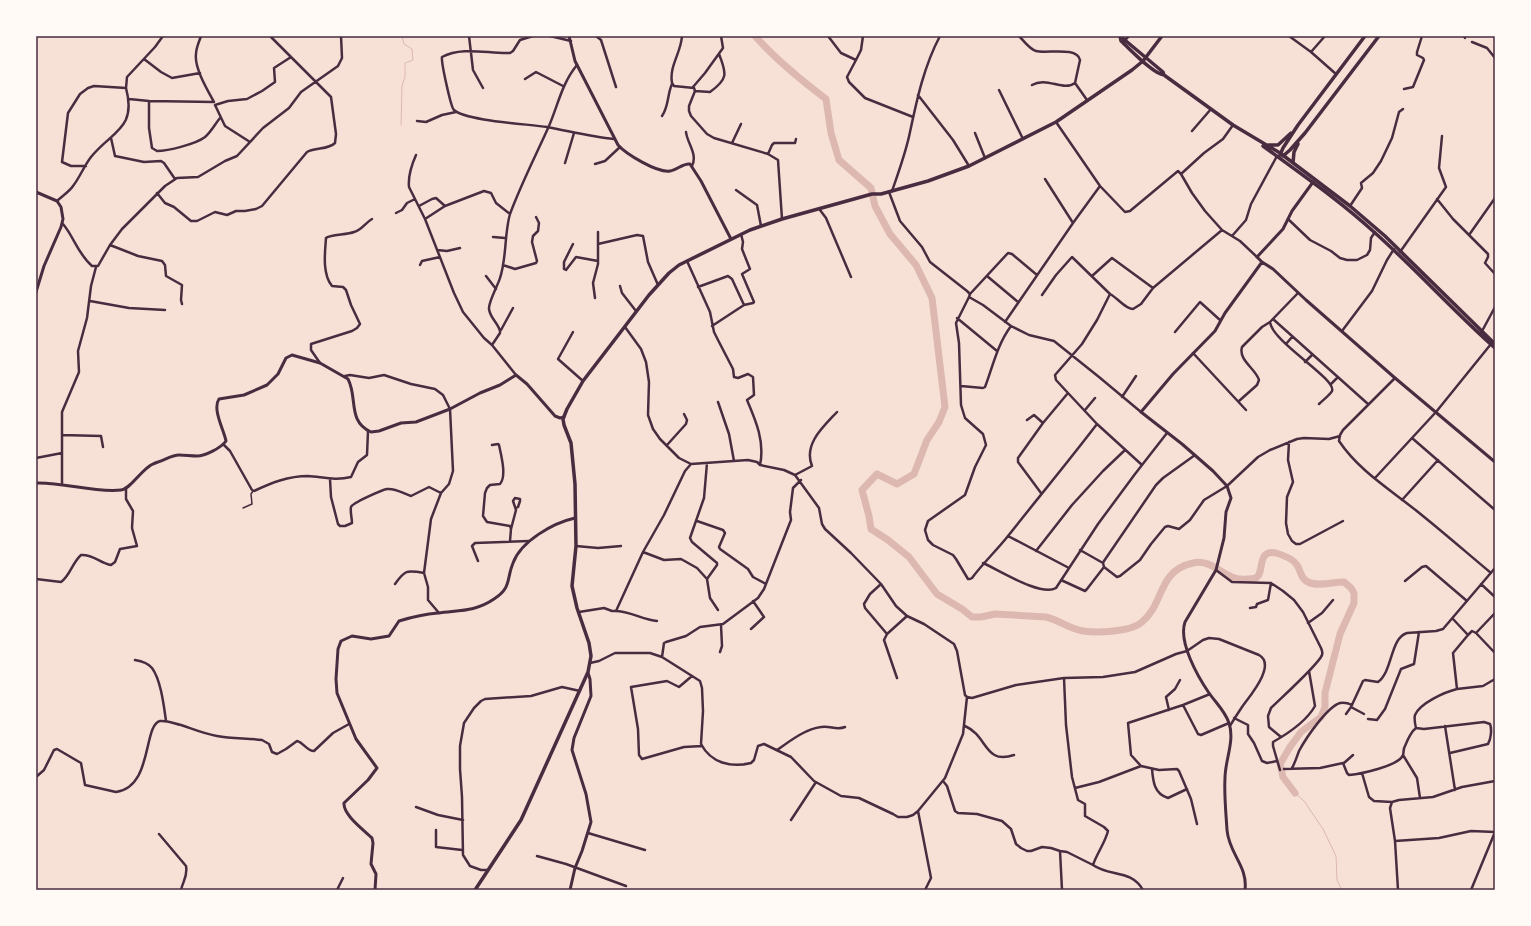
<svg xmlns="http://www.w3.org/2000/svg" width="1531" height="926" viewBox="0 0 1531 926" font-family="'Roboto Condensed',sans-serif">
<style>
.lines{fill:none;stroke-linecap:round;stroke-linejoin:round}
.stream{stroke:#dcb8b0;stroke-width:1}
.river{stroke:#dcb8b0;stroke-width:7}
.pedestrian{stroke:#4a2c40;stroke-width:1.5}
.minor{stroke:#4a2c40;stroke-width:2.5}
.tertiary{stroke:#4a2c40;stroke-width:3}
.secondary{stroke:#4a2c40;stroke-width:3.5}
.primary{stroke:#4a2c40;stroke-width:3.5}
.neatline{fill:none;stroke:#4a2c40;stroke-width:1.5}
</style>
<rect width="100%" height="100%" fill="#f7e1d7"/>
<g class="lines">
<path class="stream" d="M401,125L402,86L405,77V63L413,60L412,49L404,44L402,36
M1295,793L1304,801L1323,829L1336,856L1337,880L1342,890"/>
<path class="river" d="M755,36C776,60 801,80 826,99L831,133L839,160L871,188L875,206L890,234L916,265L932,298L945,407L939,422L927,440L914,474L897,484L877,474L862,490L869,516L871,529L888,540L909,557L937,594L962,609L972,617H981L995,614L1046,617C1059,620 1070,629 1083,631C1097,633 1131,632 1142,622C1165,603 1157,571 1193,563C1214,558 1225,582 1247,579C1250,579 1254,579 1256,578C1265,573 1256,549 1276,553C1283,555 1293,559 1297,565C1301,571 1300,578 1308,582C1318,587 1333,582 1344,582L1351,588L1354,593V603L1340,634L1325,693V707L1321,717L1301,732L1290,747L1280,764L1283,777L1295,793"/>
<path class="pedestrian" d="M243,508L252,504L251,494L253,491"/>
<path class="minor" d="M469,36L473,70L483,88
M533,36L520,40L513,51L510,53C488,54 463,46 442,57C441,62 451,108 454,110C466,121 528,124 547,127C569,131 591,137 614,139
M550,36L571,41
M596,36L601,40L616,87
M682,36C681,53 669,66 672,83L674,86L694,88L695,91L689,106V111L691,116L707,134L714,138L768,154L778,160L782,219
M828,36L841,53L856,60L861,50L863,36
M1019,36C1024,41 1029,49 1036,51C1046,54 1077,46 1080,60L1075,83L1087,100
M1289,36L1311,52L1325,36
M1464,36L1465,38
M1125,40L1129,36
M1472,42L1487,48L1495,58
M1311,52L1336,74
M144,59L161,72L172,78L200,73
M856,60L847,77L849,82L865,98L913,117
M525,79L536,72L563,86
M1032,85C1047,76 1063,92 1075,83
M693,87L705,73L723,48L721,36
M1404,89L1413,87L1424,60L1423,58L1417,55V52L1422,36
M999,90L1023,139
M695,91L710,92C728,79 727,74 719,54
M918,95L953,140L969,166
M129,99L149,101L214,102C208,91 194,68 196,54C196,48 199,42 201,36
M149,102V128L152,148L157,151C168,151 196,144 205,137C211,132 215,124 220,118
M215,105L228,101L247,99L262,91L275,82L274,68L291,57
M215,105L225,126L250,142
M662,116C669,106 667,95 672,84
M417,121L426,122L442,115L456,112
M1056,122L1100,186L1125,212L1130,211L1178,171L1181,174L1192,193L1205,211L1222,230L1240,241L1257,257
M1192,131L1211,109
M686,132C687,143 698,154 692,166
M975,133L985,158
M111,138L115,156L144,162L161,161L164,163L175,179
M732,143L741,124
M768,154L772,145L774,143H795L796,139
M416,155C412,164 408,177 409,187L425,219L454,293L463,312L484,338L492,345L516,375
M565,163L574,133
M595,164L605,161L620,147
M86,166H71L62,162L68,113L80,94L88,88L94,86L126,88L127,77L155,47L163,36
M1181,174L1204,153L1223,139L1233,125
M1045,179L1073,223
M736,190L757,205L761,226
M892,191C899,171 906,152 910,132C917,99 924,66 940,36
M889,192L900,221L922,247L930,262L967,291L970,294L969,297L983,305L1011,326L1029,335L1054,341L1099,377L1141,412
M157,193L165,203L174,207L191,221H197L215,212L227,215L236,211H245L256,209L262,206L307,152C316,147 328,150 335,143L336,134L331,97L270,36
M1437,199L1453,219L1488,254V257L1485,263L1495,274
M57,201C62,196 69,192 73,186C80,177 84,166 91,157C112,131 137,129 126,88
M419,206L432,199L436,198L445,206
M1350,206L1362,188L1361,183L1373,173L1381,161L1392,138L1399,112L1403,109
M820,210L826,218L851,277
M396,213L402,210L407,203L415,199
M425,219L445,206L484,191L491,193L496,203L510,214
M1288,219L1310,240L1331,251L1340,258L1347,260H1357L1367,255L1370,250L1371,238L1375,232
M63,224C74,237 78,254 92,266H98L110,245L122,229L165,186L177,178L198,177L225,161L237,156L263,128L289,108L301,92L338,66L342,58L341,36
M1469,235L1495,198
M1232,236L1246,220L1251,204L1277,156
M493,237L505,238
M573,244L564,262V269L566,270L576,257L598,261
M598,244L637,235L643,236L648,262L658,285
M110,245L138,256L162,261L165,265L166,276L182,285L181,300L182,304
M437,250L447,251L460,248
M1400,252L1446,187L1439,168L1442,136
M687,261L710,312L714,332L718,340L733,369L734,377L738,378L748,374L753,377L754,395L747,400C756,421 765,442 760,465
M420,265L422,261L440,257
M503,265L515,269L536,263L537,261L532,242L533,236L538,231L539,223L536,217
M486,276L496,289
M987,276L1018,302
M1092,276L1112,258L1153,288L1222,230
M620,286L622,293L636,311
M698,287L728,276L732,279L744,305
M970,294L1008,253L1012,254L1037,275
M1110,294C1118,298 1125,309 1133,309L1141,304L1153,288
M1042,295L1056,275L1072,257L1110,294L1097,320L1082,344L1055,375L1056,380L1068,393
M969,297L956,323L959,343L961,405L965,418L983,434L986,445L975,467L965,495L928,521L925,530L928,540L933,545L953,555L956,559L968,579H970L972,578C983,563 997,550 1008,536C1038,498 1068,462 1097,424
M595,298L593,283L598,264V232
M90,301L129,308L165,310
M957,318L997,351
M1273,319L1368,404
M1005,322L1073,223L1100,186
M1270,322C1272,342 1337,379 1332,391C1330,395 1323,400 1319,404
M712,326L744,305L753,303L754,302L742,274L750,269L742,249L743,242L741,234
M625,327L641,349L646,362L649,382L648,415L653,429L660,439L679,458L691,464L748,460L757,462L760,465L784,470L795,475L819,508L822,524L825,529L851,553L881,584L896,606L907,616L924,624L954,644L957,651L965,695L967,697L972,698L1016,685L1064,678L1103,677L1135,672L1176,654L1187,651L1203,640L1209,638L1219,639L1259,655C1277,665 1249,697 1242,707C1238,713 1234,719 1230,726
M501,330L513,308
M1342,331L1372,291L1387,260L1394,249
M573,332L558,359L583,381
M1175,332L1200,302L1220,320
M1481,333L1495,307
M1286,344L1292,337
M492,345L500,333V331C498,323 490,318 489,309C488,303 498,285 500,278C507,257 504,235 510,214C521,184 536,155 549,126C558,105 562,83 577,65
M1193,353L1246,410
M1305,362L1312,355
M320,363L311,350V344L352,331L357,328L360,324L351,305L346,290L343,287L332,286C322,274 325,252 326,238C330,234 347,235 354,232C362,230 365,223 372,219
M345,376L350,375L369,378L384,375L411,384L435,389L443,395L450,409L453,471L449,484L441,493L431,519L424,573L428,587V600L439,613
M1395,378L1343,430L1340,435L1339,441C1359,471 1391,490 1418,512C1443,532 1467,553 1491,573
M1331,384L1338,377
M961,386L983,388L985,387C993,366 997,345 1011,326
M1122,397L1136,376
M1239,401L1257,385L1259,380C1256,369 1238,360 1242,347L1262,327L1270,322L1298,293
M718,402L729,434L734,461
M1085,410L1095,398
M1027,420L1034,415L1043,423
M62,435L101,436L103,447
M1412,438L1495,510
M1289,442L1288,460L1293,482L1287,497L1286,523L1288,534L1292,541L1296,544H1300L1343,521
M223,444L230,451L252,490L254,491C271,483 288,476 308,476C323,477 335,481 351,477L358,462L367,455L368,431
M492,445L498,444L499,445C501,455 507,476 500,484L490,485L487,488L485,493L483,516L487,522L510,526L511,529L510,541
M667,445L686,424L687,420L684,414
M36,458L62,453
M795,475L812,466C803,444 824,426 837,412
M1375,478L1436,412L1491,344
M330,479L331,497L338,524L340,526H345L352,523C352,518 350,512 351,507C352,503 382,490 387,489C396,488 404,494 411,496L429,487L441,493
M62,484V412L79,372L78,351L87,318L91,286L96,267
M1041,493L1018,462V458L1043,423L1068,393L1097,424L1142,465
M1402,500L1438,460
M697,521L723,530L725,533L719,547L720,549L748,569L753,577L766,584
M511,529L516,510L513,501L515,498L520,499V501L518,507L516,508
M1008,536L1069,568
M576,546L598,548L621,546
M1080,550L1103,563
M1036,551L1072,505L1103,471L1125,450
M643,552L664,560L681,559L697,568L707,579L710,598L718,610
M478,561L472,546L475,543L529,541
M983,563C999,570 1041,597 1056,588L1098,524L1135,474L1167,433
M1104,567L1117,577L1120,576L1140,560L1151,544L1165,527L1168,526L1179,529L1190,520L1204,500L1227,486L1258,457L1270,450L1297,439L1304,438L1329,439L1340,436
M1216,570L1232,582L1271,583L1283,591L1294,600L1303,612L1321,648C1322,651 1323,652 1322,655C1319,664 1280,699 1271,708L1268,716L1269,727L1281,737
M36,579L61,582C70,576 72,563 81,555C93,554 100,563 111,565L115,562L120,549L137,546L132,528L133,511L126,499V489
M707,579L717,565V563L692,542L690,538L704,498L707,463
M1061,580L1085,591L1087,589L1104,567L1103,563L1104,561L1156,485L1163,478L1195,455
M1405,581L1422,567L1426,566L1467,601
M395,584C405,570 406,570 424,573
M881,584L870,594L864,604L865,608L887,634
M1481,584L1495,597
M1250,608L1256,607L1257,604L1268,600L1271,583
M615,611C630,611 643,620 657,621
M579,612L604,608L612,611H616L643,552L664,515L685,471L691,464
M1453,619L1468,635L1472,631L1476,633L1495,613
M1308,623L1322,613L1333,600
M751,629L764,617L753,601
M1476,633L1495,653
M1468,635L1453,653L1457,689L1483,686L1495,679
M720,652L722,646L721,625
M662,657L664,643L666,642L686,636L700,627L723,624L758,598L764,589L791,520L790,512L793,488L801,480
M135,660C141,661 148,663 152,668C161,680 164,707 166,721
M590,663L599,661L615,653H650L662,657L700,681L702,688L703,711L701,744C711,763 731,768 751,763L754,760L758,746L764,744L791,757L814,781L841,796L859,798L893,814L898,817H907L913,815L918,811L945,778L963,734L967,697
M692,676L679,687L667,681L631,687L638,729L639,755L642,759L684,747L702,746
M897,678L884,640L887,634L907,616
M1064,678L1066,725L1072,777L1078,800L1085,804V816L1104,827L1108,831C1105,843 1097,853 1093,865C1110,877 1131,869 1143,890
M1183,705L1198,734L1201,735L1229,723
M1351,707L1364,714
M1169,710L1166,697L1175,689L1180,680
M1346,714L1351,707L1363,681L1365,680L1378,682C1393,671 1390,638 1407,633L1436,631L1443,629L1495,568
M1234,718L1248,725V734L1254,743L1262,761L1267,763L1277,761
M1368,719L1377,720L1385,709L1401,669L1414,664L1419,632
M965,726C988,736 984,765 1014,755
M1445,726L1455,790
M1416,728L1424,729L1484,722L1490,724C1492,729 1491,739 1488,744L1450,753
M777,750C790,741 805,729 821,727C830,725 836,731 845,727
M1403,755L1417,778L1420,798
M1344,763L1353,755
M1141,766L1131,755L1128,723L1183,705L1210,694
M1292,768C1295,763 1297,756 1299,751C1306,738 1327,707 1340,703C1345,702 1348,703 1352,705
M1152,769C1153,781 1154,794 1168,798L1187,789
M1284,769L1320,768L1343,763L1347,773L1349,775C1360,774 1399,766 1403,755C1404,752 1403,749 1405,746C1407,741 1412,731 1416,728C1415,724 1414,719 1415,715C1420,703 1445,692 1457,689
M1280,770L1273,746V742C1289,733 1306,722 1315,706L1309,671
M1362,773L1369,797L1374,801L1392,802
M36,777L44,770L54,750L57,749L81,763L85,785L116,792C153,787 143,725 160,721C167,720 175,724 181,725C193,729 205,734 217,736C232,739 247,738 262,740L269,744L272,752L277,754L286,749L297,741C304,743 307,751 314,751L333,733L349,724
M943,781L947,786L955,811L958,813L977,814L1002,821L1011,829L1016,844L1021,848L1027,851H1031L1042,847L1051,848L1060,851L1067,852L1093,865
M1075,788L1099,782L1141,766L1159,770L1177,769L1179,771L1191,799L1197,824
M416,807L438,815L463,820
M918,811L931,878L925,890
M791,820L816,782
M436,830V847L462,850
M588,833L645,850
M159,834L186,866C188,876 183,881 181,890
M1395,841L1439,838L1471,831L1495,832
M1060,851L1062,890
M537,856L566,864L626,886
M488,870H481L470,866L463,855L462,797L460,769V746L464,723L474,708L481,701L485,699L531,696L562,687L580,691
M337,890L343,878
M1398,890L1395,841L1390,808L1392,802L1399,800L1433,797L1462,787L1495,781
M1471,890L1495,832"/>
<path class="tertiary" d="M569,36L575,61L618,145C626,154 657,173 670,171C677,170 683,163 690,164L701,181L731,239
M1313,182L1292,211L1283,229L1257,257L1262,262L1273,269L1306,300L1395,378L1495,462
M36,192L57,201L61,207L63,219L61,227L44,266L36,292
M36,483C64,482 94,493 121,490C132,489 142,466 158,462C165,460 172,455 179,455C185,455 191,456 197,456C205,456 221,448 226,441C224,430 212,409 219,399L244,395L267,385L278,374L286,358L292,355L320,363L348,379C358,398 347,421 371,432L379,431L401,423L416,422L450,409L480,393L500,385L516,375L527,384L555,416L560,418L564,417
M375,890L376,874L371,864L373,843L372,838C364,830 343,815 344,803L368,780L377,768L356,739L337,693L336,679L338,649L341,641L352,636L371,639L389,636L399,621C412,617 425,614 438,613C459,610 475,612 494,599C512,587 506,580 513,563C521,541 553,523 575,518
M570,890L575,868L582,851L591,822L586,794L572,750L574,738L591,696L590,679L588,673
M1245,890C1248,866 1229,854 1227,830C1226,813 1224,795 1225,778C1225,760 1235,741 1229,723C1225,711 1216,703 1209,693C1198,677 1178,642 1185,622L1216,570L1224,538L1226,512L1231,498L1227,486L1213,471L1182,444L1141,412L1173,374L1215,331L1225,313L1262,262"/>
<path class="secondary" d="M475,890L521,820L588,672L591,656L589,643L577,608L572,586L576,546L575,484L571,443L564,425L563,419L567,409L583,381L649,295L669,273L679,265L750,230L782,219L872,194H881L928,181L969,166L1056,122L1132,70L1143,61L1162,36"/>
<path class="primary" d="M1120,36L1163,72L1164,75L1233,125L1280,153L1350,206L1385,236L1495,344
M1120,36L1121,41C1130,49 1153,74 1164,75
M1268,145H1278L1291,133
M1263,146C1301,174 1339,200 1374,232C1416,269 1453,311 1495,348
M1280,155L1283,148L1298,125L1365,36
M1283,156L1290,150L1305,133L1379,36
M1293,163L1294,152L1298,144"/>
</g>
<rect width="1531" height="926" fill="none" stroke="#fffaf5" stroke-width="74"/>
<rect x="37" y="37" width="1457" height="852" class="neatline"/>
</svg>
